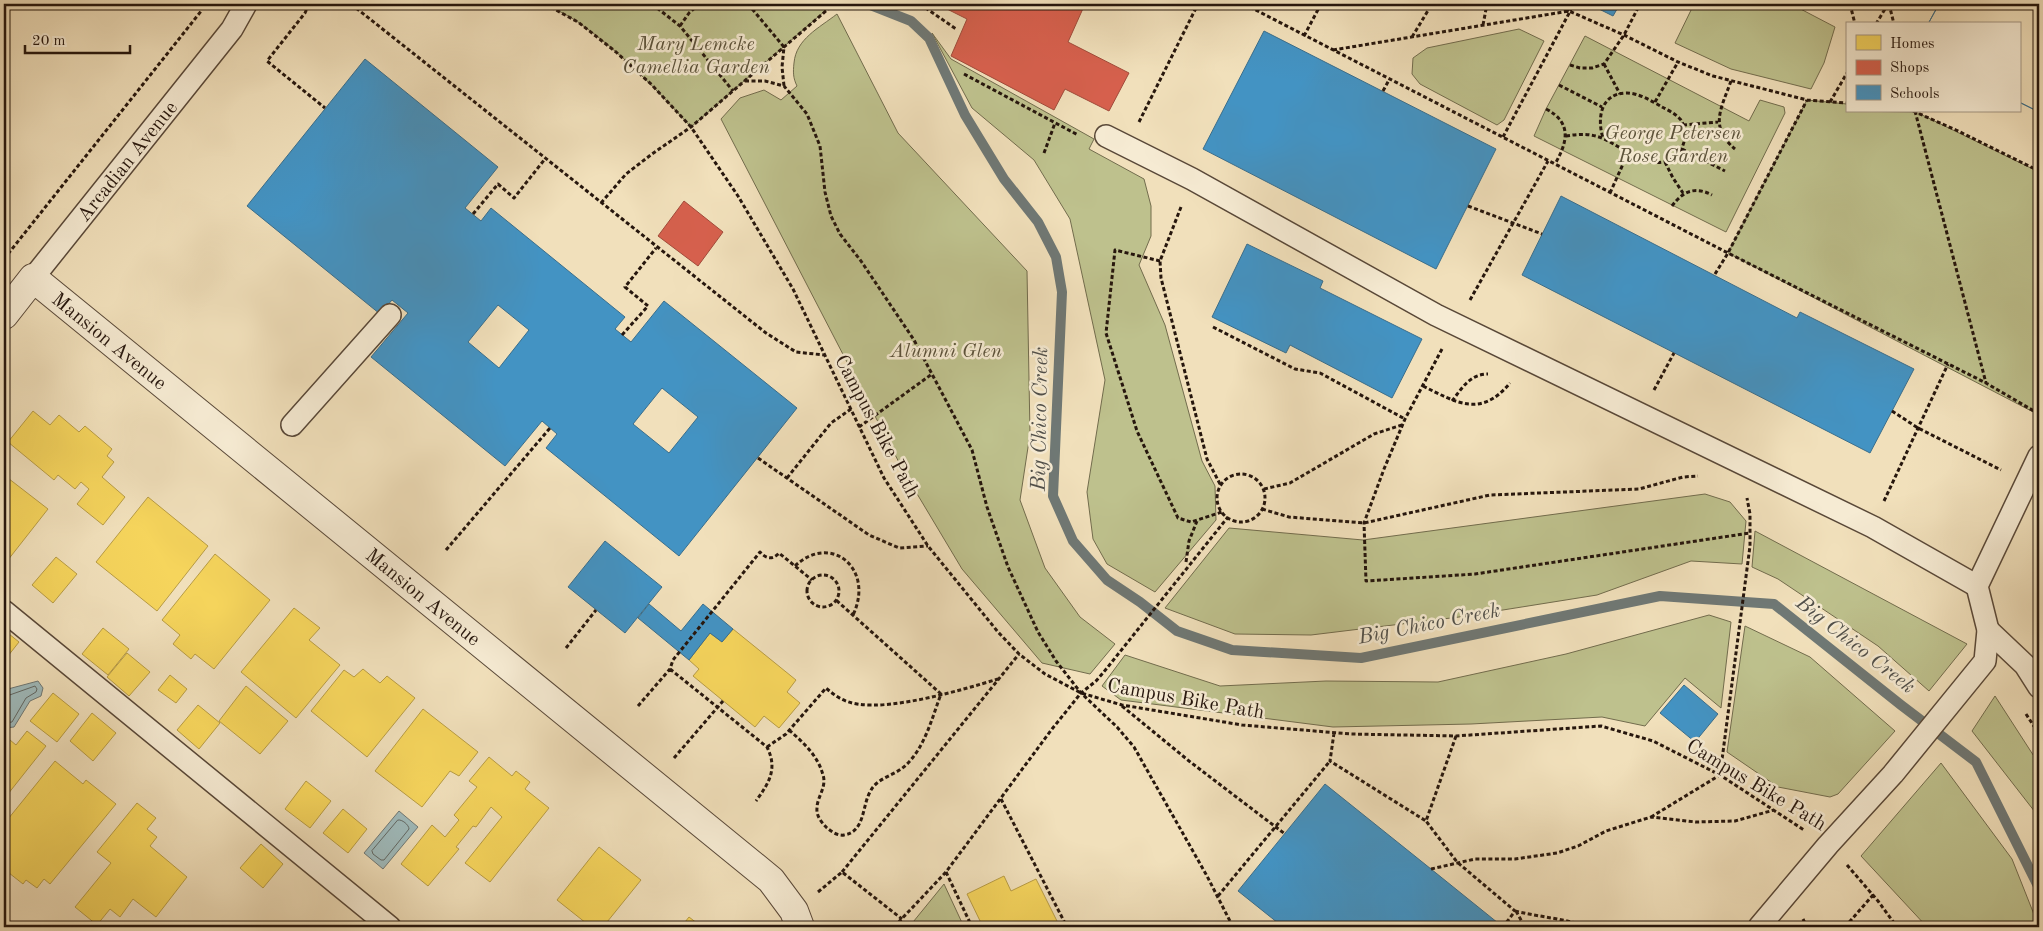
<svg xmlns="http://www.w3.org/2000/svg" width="2043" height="931" viewBox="0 0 2043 931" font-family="'Old Standard TT',serif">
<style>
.green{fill:#bec18d;stroke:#726c4d}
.water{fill:#9fbabb;stroke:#6f7875}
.homes{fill:#f6d55c;stroke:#b89c44}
.shops{fill:#d6604d;stroke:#a14a3a}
.schools{fill:#4393c3;stroke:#3a6e8c;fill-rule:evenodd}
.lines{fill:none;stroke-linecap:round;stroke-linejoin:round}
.shore{stroke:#626864;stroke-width:1}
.stream{stroke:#6f7875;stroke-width:10}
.lane-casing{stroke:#594838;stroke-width:24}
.street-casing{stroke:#594838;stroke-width:30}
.path{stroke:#26160d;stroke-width:3;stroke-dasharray:4 2.5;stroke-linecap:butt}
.lane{stroke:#f6ebd3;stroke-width:21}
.street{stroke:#f6ebd3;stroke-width:28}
.labels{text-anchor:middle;stroke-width:5;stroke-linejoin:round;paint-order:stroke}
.park-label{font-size:20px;font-style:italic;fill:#5b523a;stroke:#f6ebd3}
.street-label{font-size:20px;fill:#26160d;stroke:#f6ebd3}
.water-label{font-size:21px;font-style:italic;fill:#504f4a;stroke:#f6ebd3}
</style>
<rect width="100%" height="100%" fill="#f1e0bb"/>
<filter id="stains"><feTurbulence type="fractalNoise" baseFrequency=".004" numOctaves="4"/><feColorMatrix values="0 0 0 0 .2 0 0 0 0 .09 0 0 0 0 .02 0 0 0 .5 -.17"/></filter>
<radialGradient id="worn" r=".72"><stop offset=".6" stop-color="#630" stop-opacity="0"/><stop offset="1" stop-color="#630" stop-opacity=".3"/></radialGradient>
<path class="green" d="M545,4H833L691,127C657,90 621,52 578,22C568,15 556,10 545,4Z
M1694,4H1791L1835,27L1824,63L1811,89L1731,69L1675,43Z
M837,14L898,133L1027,271L1030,434L1020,500L1045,568L1080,617L1115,644L1090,674L1042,663L962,569L904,472L721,119L740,98L764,90L781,100L797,86C793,78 793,72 794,63C796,39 819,28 837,14Z
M1519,29L1544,41L1504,120L1497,125L1420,84L1412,74L1413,58L1427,48Z
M932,33L951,59L1094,139L1089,149L1144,179L1151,206V236L1139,265L1165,325L1202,461L1215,486L1216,520L1155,592L1107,564L1093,539L1087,492L1105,380L1070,219L1034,160L972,108Z
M1585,36L1749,121L1760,100L1784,107L1785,113L1726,232L1534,136L1546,109Z
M1807,100L1847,104V111L1916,112L2039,172V415L1728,253Z
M1705,494L1730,502L1746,521L1742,564L1691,561L1597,595L1459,617L1311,635L1235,634L1165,608L1229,528L1363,540Z
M1755,531L1967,644L1929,691L1878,646L1778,579L1752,567Z
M1709,615L1731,622L1721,708L1685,678L1645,726L1602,717L1471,724L1333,727L1121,700L1102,686L1125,655L1220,686L1326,681L1438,682L1566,654Z
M1745,626L1810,657L1895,731L1838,794L1830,797L1778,787L1727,752Z
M1995,696L2039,764V822L2035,812L1972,731Z
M1941,763L2012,859L2039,927H1927L1861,856Z
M944,884L964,927H909Z"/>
<path class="water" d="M38,681L43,688L41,696L30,701L14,727L5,728L4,694L8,689Z
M399,811L418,827L383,869L364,853Z"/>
<path class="homes" d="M33,411L50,425L59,415L79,432L85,426L112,449L107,456L114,462L102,477L125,497L103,525L77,504L89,489L81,482L75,489L58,475L54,480L8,442Z
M4,475L48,509L4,565Z
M148,497L208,546L157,611L96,562Z
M215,554L270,600L214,669L195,654L191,659L173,644L180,635L162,620Z
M56,557L77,574L53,603L32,585Z
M294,608L320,628L309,640L340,665L296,718L241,672Z
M103,628L129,649L108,675L82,654Z
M733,629L796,680L787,692L800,703L779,728L764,716L755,727L693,676L699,669L689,660L710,633L722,642Z
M4,630L19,642L4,661Z
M127,653L150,672L129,696L107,677Z
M363,669L380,683L387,676L415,698L367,757L311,711L344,670L354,677Z
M170,675L187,689L176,703L158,690Z
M246,686L288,721L260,754L219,721Z
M53,693L79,714L57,742L30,721Z
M198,705L220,723L199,749L177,730Z
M423,709L478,752L459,776L450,771L422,807L375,771Z
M92,713L116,733L93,761L70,741Z
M27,731L46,746L4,799V735L16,745Z
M489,757L512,776L516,771L530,782L525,789L549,808L490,882L465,863L502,817L491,807L476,827L473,826L456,847L459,849L428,886L401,864L432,825L445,837L459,820L454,815L477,787L469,781Z
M55,761L83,784L86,780L116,804L50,884L44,879L37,888L26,880L23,884L4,869V824Z
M306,781L331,801L310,828L285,809Z
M137,803L156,818L147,829L157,837L150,846L187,877L156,917L133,899L120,917L110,909L97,925L75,907L111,863L97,852Z
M343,809L367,829L348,853L323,833Z
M261,844L283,864L263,888L240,868Z
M599,847L641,880L603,927H591L557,900Z
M1004,876L1011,891L1036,879L1060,927H983L967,894Z
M689,917L702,927H681Z"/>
<path class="shops" d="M937,4H1085L1068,42L1129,73L1109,111L1065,89L1054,110L951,56L967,19Z
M684,201L723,232L698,266L658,236Z"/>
<path class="schools" d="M1589,4H1620L1613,16Z
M1939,4H2039V112L2019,102V24H1928Z
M1939,4H2039V112L2019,102V24H1928Z
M1264,31L1496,149L1436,269L1203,149Z
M365,59L498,167L465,208L481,221L491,208L625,317L615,329L631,342L664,301L797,408L679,556L546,448L557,434L542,421L505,466L371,357L408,313L392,300L380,314L247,206ZM498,305L529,330L499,368L468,342ZM662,388L698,417L669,453L633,424Z
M1561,196L1797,318L1800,312L1914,369L1870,453L1522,275Z
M1247,244L1323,281L1320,288L1422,339L1392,398L1290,345L1286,353L1212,317Z
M605,541L662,587L625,633L568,587Z
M649,604L681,631L703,604L733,629L722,642L710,633L689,660L638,618Z
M1684,685L1718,714L1695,742L1660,713Z
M1325,784L1431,869L1503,927H1283L1238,891Z"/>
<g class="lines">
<path class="shore" d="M4,697L35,686L37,689L36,692L26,698L12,722L4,723
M398,820C402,819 409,825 409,829L384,860H381L373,854L372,851Z"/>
<path class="stream" d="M868,4L911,21L929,38L965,115L1004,179L1038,222L1056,257L1062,292L1053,496L1073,541L1107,580L1140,602L1177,631L1232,650L1361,658L1660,596L1774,604L1901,705L1976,762L2039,888"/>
<defs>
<g id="lane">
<path d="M1106,136L1192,179L1436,315L1873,527L1977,586"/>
<path id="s1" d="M33,278L232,29L246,4"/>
<path d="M292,425L390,315"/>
<path d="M4,611L390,927"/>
<path d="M1988,630L2025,665L2039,687"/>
<path d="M1759,927L1828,845L1893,774L1985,661L1988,630L1977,586L2039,456"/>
</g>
<g id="street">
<path id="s2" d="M4,315L33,278L771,880L794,911L800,927"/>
</g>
</defs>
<use href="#lane" class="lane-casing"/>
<use href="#street" class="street-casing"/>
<path class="path" d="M309,4L305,13L267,61L325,108
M351,4L766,333L796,352L824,355
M545,4L578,22L616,52L652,85L691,127L738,196L793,289L884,478L928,546L998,632L1019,654L1045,674L1081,693L1122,705L1242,725L1351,734L1456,736L1601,726L1653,741L1720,775L1804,830
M652,4L680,26L733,91
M748,4L784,47L782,67L784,86
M920,4L956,29
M1244,4L1728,253L1986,383L2039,414
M1556,4L1569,11
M1850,4L1855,24
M1889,4L1894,24
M1876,24L1888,4
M1483,25L1487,4
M680,26L689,13L699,4
M1304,36L1321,4
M1412,37L1432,4
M1333,50L1569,11L1624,35L1678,62L1713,76L1807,100L1847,103
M1604,64L1620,94
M1570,65L1580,68H1592L1604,64L1624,35L1640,4
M964,74L1078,135
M745,81H765L784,86L807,114L820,146L825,192L831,216L840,234L861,261L914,340L972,450L987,507L1008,567L1038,632L1056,661L1081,693L1117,727L1134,747L1207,876L1233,927
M1731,81C1721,109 1709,127 1735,149
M1559,85L1602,107
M1383,91L1389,80
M1655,102L1678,62
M1830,102L1847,73
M1546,109C1573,123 1567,143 1555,164
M1913,111L1956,130L2039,171
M1915,111L1986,383
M1139,122L1198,4
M1683,125L1718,122
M1566,136C1579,134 1591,133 1604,139C1622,147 1642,166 1663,162C1672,160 1680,153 1683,145C1686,138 1685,126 1681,120C1676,114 1668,110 1662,107C1652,101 1638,93 1627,93C1600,93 1597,119 1603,138
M1503,137L1574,4
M1682,149L1725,171
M1044,153L1055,123
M1665,162L1673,178L1683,193
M1610,193L1628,153
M601,203L626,174L652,154L691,127L834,4
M1468,206L1542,234
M1672,206C1683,191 1695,186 1712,195
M1181,207L1160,261L1161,278L1207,459L1221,486
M473,214L498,184L514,198L545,159
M4,259L202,10L203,4
M1160,261L1115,250L1106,333L1137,431L1178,518L1191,522L1222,512
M1715,274L1728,253L1807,100
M1470,300L1548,161
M1213,327L1295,369L1320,373L1405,419
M622,335L648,306L625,287L656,248
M1442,349L1405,419L1384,469L1364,523L1366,581L1475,574L1750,533
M1423,386C1457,403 1481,418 1510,383
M1654,390L1674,353
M1452,401C1462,388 1470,374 1488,374
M1892,411L1918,428L2001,470
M859,427L932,374
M758,458L869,535L899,548L928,546
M1217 498a24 24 0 1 1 48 0a24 24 0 1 1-48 0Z
M787,478L831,423L851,409
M1264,489L1290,483L1374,434L1402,425
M1884,501L1948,364
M1262,509L1289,517L1364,523L1490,495L1639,489L1683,477L1698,476
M446,550L550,428
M1186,562L1189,541L1197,521
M795,566C831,532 875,569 853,615
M807 591a16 16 0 1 1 32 0a16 16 0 1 1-32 0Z
M566,648L596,610
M670,669L767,747C778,769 769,783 756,801
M638,706L670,669L673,660L760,552C766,559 773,560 779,553L812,580
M1122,706L1189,761L1285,834
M2026,714L2039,734
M789,730C804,743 818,756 823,775C827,787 817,797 817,808C816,816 822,823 827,828C832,832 838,836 844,835C865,832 862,806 870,792C877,777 895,776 906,765C925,747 932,718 941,694L836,600
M1334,733L1330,761L1426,821
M1456,736L1426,821L1457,862L1515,911L1503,927
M767,747L786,734L826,688C835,696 844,702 857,704C894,710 962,690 998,679
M674,758L723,701
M1001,799L1067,927
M1651,817L1720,775L1750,546V514L1747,498
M1847,865L1878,901L1897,927
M1431,869L1475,859H1515L1557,853L1578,846L1606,831L1651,817L1696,822L1735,821L1774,810
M842,872L1019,654
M946,872L972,927
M818,892L842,872L902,919
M1218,896L1330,761
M1515,911C1540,917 1566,919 1589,927
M1516,911L1525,927
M1803,919L1807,927
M894,927L946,872L1052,729L1081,693L1096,681L1103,673L1228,517
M1845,927L1873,895"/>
<use href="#lane" class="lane"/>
<use href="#street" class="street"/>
</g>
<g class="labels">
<g class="park-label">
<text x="696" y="50">Mary Lemcke<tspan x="696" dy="23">Camellia Garden</tspan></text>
<text x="1673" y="139">George Petersen<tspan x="1673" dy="23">Rose Garden</tspan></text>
<text x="946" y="357">Alumni Glen</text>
</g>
<g class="street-label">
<text dy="7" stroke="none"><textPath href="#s1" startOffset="150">Arcadian Avenue</textPath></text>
<text dy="7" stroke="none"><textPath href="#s2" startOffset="146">Mansion Avenue</textPath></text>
<text transform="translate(878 426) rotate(62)" y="7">Campus Bike Path</text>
<text dy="7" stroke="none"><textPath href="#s2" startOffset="551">Mansion Avenue</textPath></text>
<text transform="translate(1186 698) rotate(10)" y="7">Campus Bike Path</text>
<text transform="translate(1757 784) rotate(31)" y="7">Campus Bike Path</text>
</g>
<g class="water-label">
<text transform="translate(1039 419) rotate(-89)" y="7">Big Chico Creek</text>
<text transform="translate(1429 623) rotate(-11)" y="7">Big Chico Creek</text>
<text transform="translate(1856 644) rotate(38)" y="7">Big Chico Creek</text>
</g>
</g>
<rect width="2043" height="931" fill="none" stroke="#f1e0bb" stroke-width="20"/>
<rect x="5" y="5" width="2033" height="921" fill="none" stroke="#26160d" stroke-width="2.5"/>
<rect x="10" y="10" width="2023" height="911" fill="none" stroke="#26160d"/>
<rect x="1846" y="22" width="175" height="90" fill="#f6ebd3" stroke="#a39684"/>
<rect x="1856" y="35" width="25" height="15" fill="#f6d55c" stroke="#a39684"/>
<text x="1890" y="48" font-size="15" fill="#26160d">Homes</text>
<rect x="1856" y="60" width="25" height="15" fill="#d6604d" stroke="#a39684"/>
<text x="1890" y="72" font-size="15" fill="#26160d">Shops</text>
<rect x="1856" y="85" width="25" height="15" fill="#4393c3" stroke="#a39684"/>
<text x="1890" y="98" font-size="15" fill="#26160d">Schools</text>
<path d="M25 45v8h105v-8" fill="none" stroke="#26160d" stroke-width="2.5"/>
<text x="32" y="45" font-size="15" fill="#26160d" stroke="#f6ebd3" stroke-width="4" paint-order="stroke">20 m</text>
<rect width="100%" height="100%" filter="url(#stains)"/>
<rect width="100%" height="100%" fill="url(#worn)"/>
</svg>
